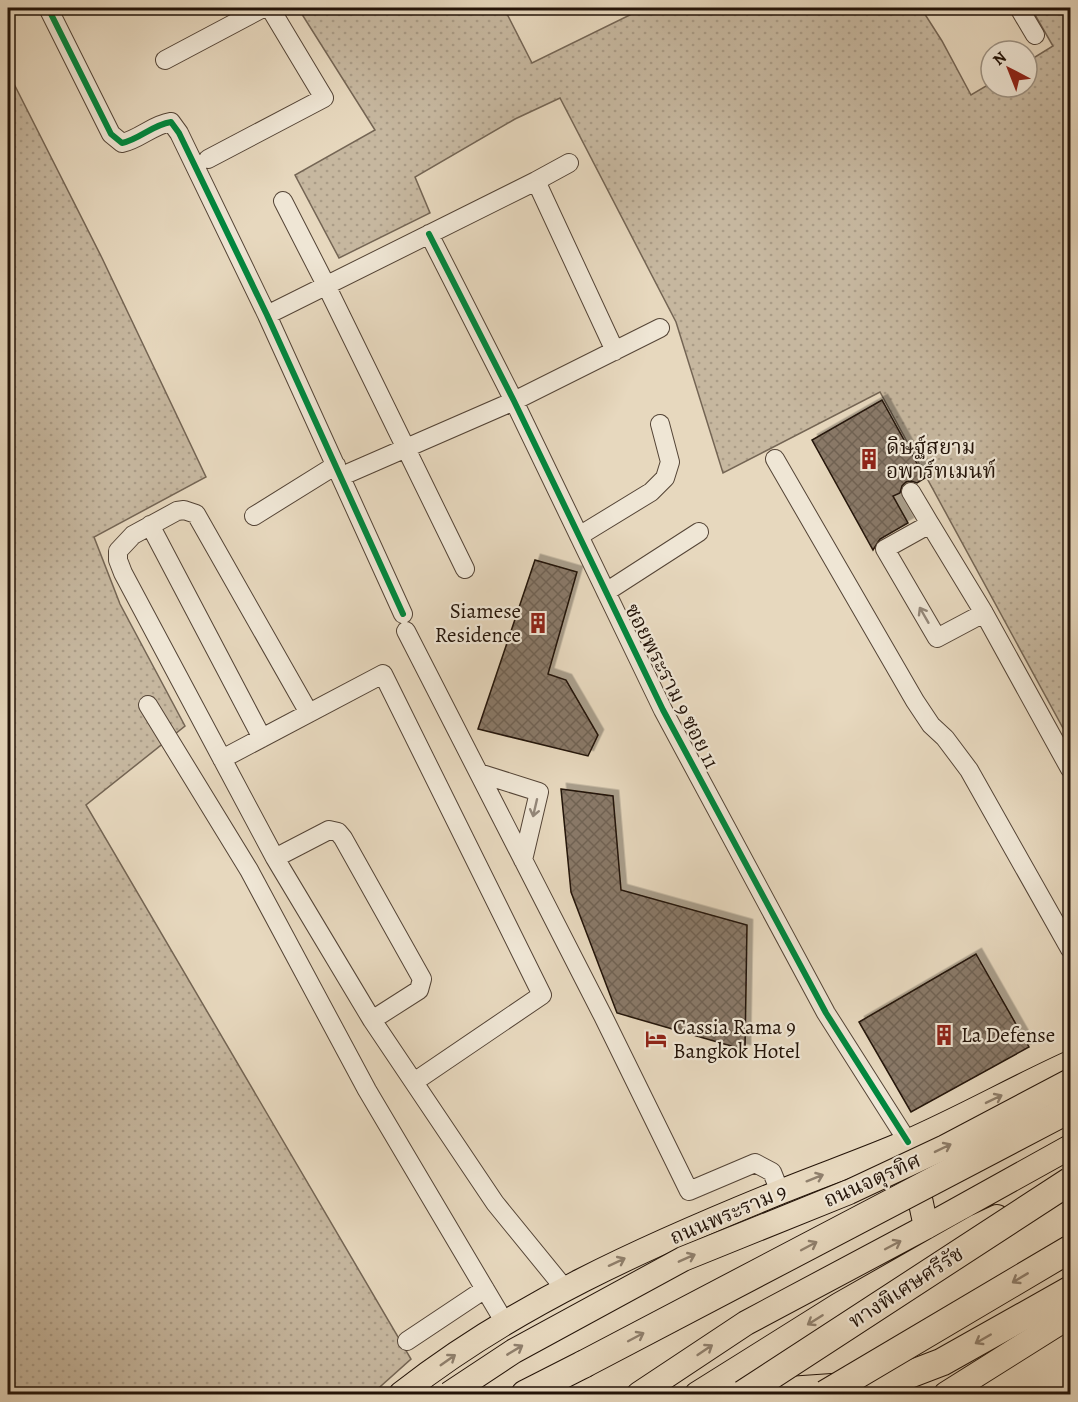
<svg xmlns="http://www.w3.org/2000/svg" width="1078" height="1402" viewBox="0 0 1078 1402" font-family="Alegreya,'Noto Serif Thai',serif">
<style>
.grass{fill:url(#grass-dots);stroke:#746554;stroke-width:1.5}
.building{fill:url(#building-cross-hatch);stroke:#231308;stroke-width:1.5;filter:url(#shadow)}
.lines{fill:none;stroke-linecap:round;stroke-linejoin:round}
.minor-casing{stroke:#544436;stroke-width:20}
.major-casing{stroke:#231308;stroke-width:26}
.highway-casing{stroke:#231308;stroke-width:29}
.minor{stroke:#efe6d5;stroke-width:18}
.major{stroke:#e7d8be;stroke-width:24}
.highway{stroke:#e7d8be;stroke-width:27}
.major-bridge-casing{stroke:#231308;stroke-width:26;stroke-linecap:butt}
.highway-bridge-casing{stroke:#231308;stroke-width:29;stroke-linecap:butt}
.major-bridge{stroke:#e7d8be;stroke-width:24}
.highway-bridge{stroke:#e7d8be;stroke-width:27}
.cycleway-casing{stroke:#efe6d5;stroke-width:10}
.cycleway{stroke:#00873e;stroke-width:6}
.oneway{stroke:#938779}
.oneway2{stroke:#8f7f6c}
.labels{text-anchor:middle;stroke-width:4.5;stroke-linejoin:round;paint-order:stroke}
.poi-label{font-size:21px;fill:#231308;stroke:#efe6d5;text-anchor:start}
.street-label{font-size:21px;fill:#231308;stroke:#efe6d5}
</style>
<defs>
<pattern id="grass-dots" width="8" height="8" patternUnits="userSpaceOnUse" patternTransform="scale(1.5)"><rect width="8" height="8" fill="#c6b79f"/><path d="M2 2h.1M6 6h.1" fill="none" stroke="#aa9c87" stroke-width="1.8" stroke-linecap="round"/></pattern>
<pattern id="building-cross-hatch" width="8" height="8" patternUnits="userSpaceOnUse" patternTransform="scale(1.5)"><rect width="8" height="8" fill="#897967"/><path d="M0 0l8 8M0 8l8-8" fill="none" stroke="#706253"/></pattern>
<filter id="shadow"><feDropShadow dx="5.5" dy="-5.5" stdDeviation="0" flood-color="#0004"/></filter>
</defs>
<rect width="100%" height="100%" fill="#e7d8be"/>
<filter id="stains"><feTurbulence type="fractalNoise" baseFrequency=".00333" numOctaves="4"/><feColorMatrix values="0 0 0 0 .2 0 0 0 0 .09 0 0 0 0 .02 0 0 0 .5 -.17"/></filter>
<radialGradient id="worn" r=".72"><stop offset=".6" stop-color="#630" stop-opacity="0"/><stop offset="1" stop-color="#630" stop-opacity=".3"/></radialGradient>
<path class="grass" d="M298,8H504L532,63L644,8H921L942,41L971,95L991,83V87H1027V62L1053,46L1031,8H1070V741L880,392L723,473L676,322L560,98L515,119L415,177L430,213L339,258L295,175L375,130Z
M8,72L102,258L206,477L94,537L120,604L185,726L86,805L411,1359L372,1394H8Z"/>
<path class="building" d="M882,400L925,478L917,483L911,481L906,482L902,486L900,493L893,496L908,523L880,539L873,550L812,440Z
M535,560L577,572L548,674L566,680L598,735L588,756L478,729Z
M561,789L613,796L621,890L747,925L745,1050L617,1013L571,892Z
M976,954L1029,1047L911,1112L859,1022Z"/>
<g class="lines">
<defs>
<path id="minor" d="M48,8L111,134L122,143C140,139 152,125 171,122L179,133L267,315L403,614
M1019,8L1035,35
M165,60L263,8
M208,159L324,98L270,8
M569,163L536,181L615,351
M283,201L326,285L465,569
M429,234L514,401L663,710L826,1013L908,1142
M267,315L536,181
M775,459L915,701L931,725L945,738L969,770L1070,949
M342,476L514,401L660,328
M911,492L930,524
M254,516L336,465
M150,525L262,738
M579,536L651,492L665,478L670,462L660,424
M606,592L699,532
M984,613L937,638L885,549L930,524L984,613L1070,769
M406,631L603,1016L689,1191L755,1163L772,1172L780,1192
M148,705L249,870L367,1090L505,1323
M309,713L196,514L184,510L177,511L133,535L118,551V560L123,573L275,858L372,1020L495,1203L565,1289
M222,759L383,674L542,995L414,1082
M479,773L539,792L523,860
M275,858L329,830L338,832L343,838L422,979L419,990L372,1020
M407,1341L485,1289"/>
<path id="major" d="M908,1142L926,1227
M401,1394C514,1305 647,1246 780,1192C822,1175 865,1160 907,1142C962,1118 1015,1088 1070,1063
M639,1394L746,1323L926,1227L1070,1147
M697,1394L839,1305L978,1226L997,1217
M946,1394L1070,1316"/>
<path id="highway" d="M525,1394L584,1364
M738,1394L869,1385L895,1380L942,1362L1070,1290"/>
</defs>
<use href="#minor" class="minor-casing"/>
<use href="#major" class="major-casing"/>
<use href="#highway" class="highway-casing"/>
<use href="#minor" class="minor"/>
<use href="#major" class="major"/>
<use href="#highway" class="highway"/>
<defs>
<path id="major-bridge" d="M449,1394L514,1351L683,1259L849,1192L945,1147L1070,1081"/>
<path id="highway-bridge" d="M584,1364L1070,1109
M743,1394L1070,1181
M825,1394L1070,1249"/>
</defs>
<use href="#major-bridge" class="major-bridge-casing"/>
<use href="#highway-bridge" class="highway-bridge-casing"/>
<use href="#major-bridge" class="major-bridge"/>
<use href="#highway-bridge" class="highway-bridge"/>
<defs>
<path id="cycleway" d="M48,8L111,134L122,143C140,139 152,125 171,122L179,133L267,315L403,614
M429,234L514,401L663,710L826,1013L908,1142"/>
</defs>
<use href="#cycleway" class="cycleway-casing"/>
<use href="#cycleway" class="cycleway"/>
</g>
<defs><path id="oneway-shaft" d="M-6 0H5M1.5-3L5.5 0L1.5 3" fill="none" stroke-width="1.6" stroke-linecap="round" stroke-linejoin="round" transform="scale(1.5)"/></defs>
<g class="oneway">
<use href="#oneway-shaft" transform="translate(924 615) rotate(-120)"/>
<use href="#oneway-shaft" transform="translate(535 808) rotate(103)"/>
</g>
<g class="oneway2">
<use href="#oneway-shaft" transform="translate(994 1099) rotate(-26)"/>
<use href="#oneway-shaft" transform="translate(943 1148) rotate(-26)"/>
<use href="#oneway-shaft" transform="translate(815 1178) rotate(-22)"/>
<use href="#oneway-shaft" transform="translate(893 1245) rotate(-28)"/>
<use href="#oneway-shaft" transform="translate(809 1246) rotate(-28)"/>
<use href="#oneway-shaft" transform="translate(687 1258) rotate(-24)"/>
<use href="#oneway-shaft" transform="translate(617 1262) rotate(-25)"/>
<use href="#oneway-shaft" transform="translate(1020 1278) rotate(149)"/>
<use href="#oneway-shaft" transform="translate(815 1320) rotate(148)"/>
<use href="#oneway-shaft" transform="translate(636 1337) rotate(-28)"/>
<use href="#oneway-shaft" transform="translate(983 1339) rotate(150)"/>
<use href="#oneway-shaft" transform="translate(515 1350) rotate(-31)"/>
<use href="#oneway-shaft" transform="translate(705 1350) rotate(-34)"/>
<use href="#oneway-shaft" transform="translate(448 1360) rotate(-35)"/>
</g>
<defs>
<symbol id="building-bare" viewBox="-9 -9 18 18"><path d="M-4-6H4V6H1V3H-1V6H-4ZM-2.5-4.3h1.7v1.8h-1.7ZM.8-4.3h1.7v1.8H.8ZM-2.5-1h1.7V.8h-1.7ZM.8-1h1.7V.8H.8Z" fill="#8f2418" stroke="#efe6d5" stroke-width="2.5" paint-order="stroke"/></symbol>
<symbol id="hotel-bare" viewBox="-9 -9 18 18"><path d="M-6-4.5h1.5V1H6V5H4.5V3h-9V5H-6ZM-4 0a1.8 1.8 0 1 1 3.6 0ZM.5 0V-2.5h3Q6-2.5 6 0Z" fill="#8f2418" stroke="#efe6d5" stroke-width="2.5" paint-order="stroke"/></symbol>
</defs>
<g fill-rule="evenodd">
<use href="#building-bare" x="854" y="444" width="30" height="30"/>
<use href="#building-bare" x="523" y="608" width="30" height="30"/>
<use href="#building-bare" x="929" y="1020" width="30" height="30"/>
<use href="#hotel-bare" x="641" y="1024" width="30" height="30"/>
</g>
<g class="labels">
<g class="poi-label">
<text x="886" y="454">ดิษฐ์สยาม<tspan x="886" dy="24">อพาร์ทเมนท์</tspan></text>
<text x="521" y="618" text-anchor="end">Siamese<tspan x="521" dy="24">Residence</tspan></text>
<text x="673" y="1034">Cassia Rama 9<tspan x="673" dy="24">Bangkok Hotel</tspan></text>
<text x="961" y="1042">La Defense</text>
</g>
<g class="street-label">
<text transform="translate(672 686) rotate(63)" y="7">ซอยพระราม 9 ซอย 11</text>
<text transform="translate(872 1180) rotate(-24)" y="7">ถนนจตุรทิศ</text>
<text transform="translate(728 1214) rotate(-23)" y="7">ถนนพระราม 9</text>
<text transform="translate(906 1287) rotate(-33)" y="7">ทางพิเศษศรีรัช</text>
</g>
</g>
<rect width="1078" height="1402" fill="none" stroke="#e7d8be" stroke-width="30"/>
<rect x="9" y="9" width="1060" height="1384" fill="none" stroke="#231308" stroke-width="3"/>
<rect x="15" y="15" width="1048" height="1372" fill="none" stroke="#231308" stroke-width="1.5"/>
<g transform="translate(1009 69) rotate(318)"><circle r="28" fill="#efe6d5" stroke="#9d9283" stroke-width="1.5"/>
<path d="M0-4.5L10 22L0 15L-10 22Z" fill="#8f2418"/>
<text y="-9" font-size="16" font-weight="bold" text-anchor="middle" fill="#231308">N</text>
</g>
<rect width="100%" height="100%" filter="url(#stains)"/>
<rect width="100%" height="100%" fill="url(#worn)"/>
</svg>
